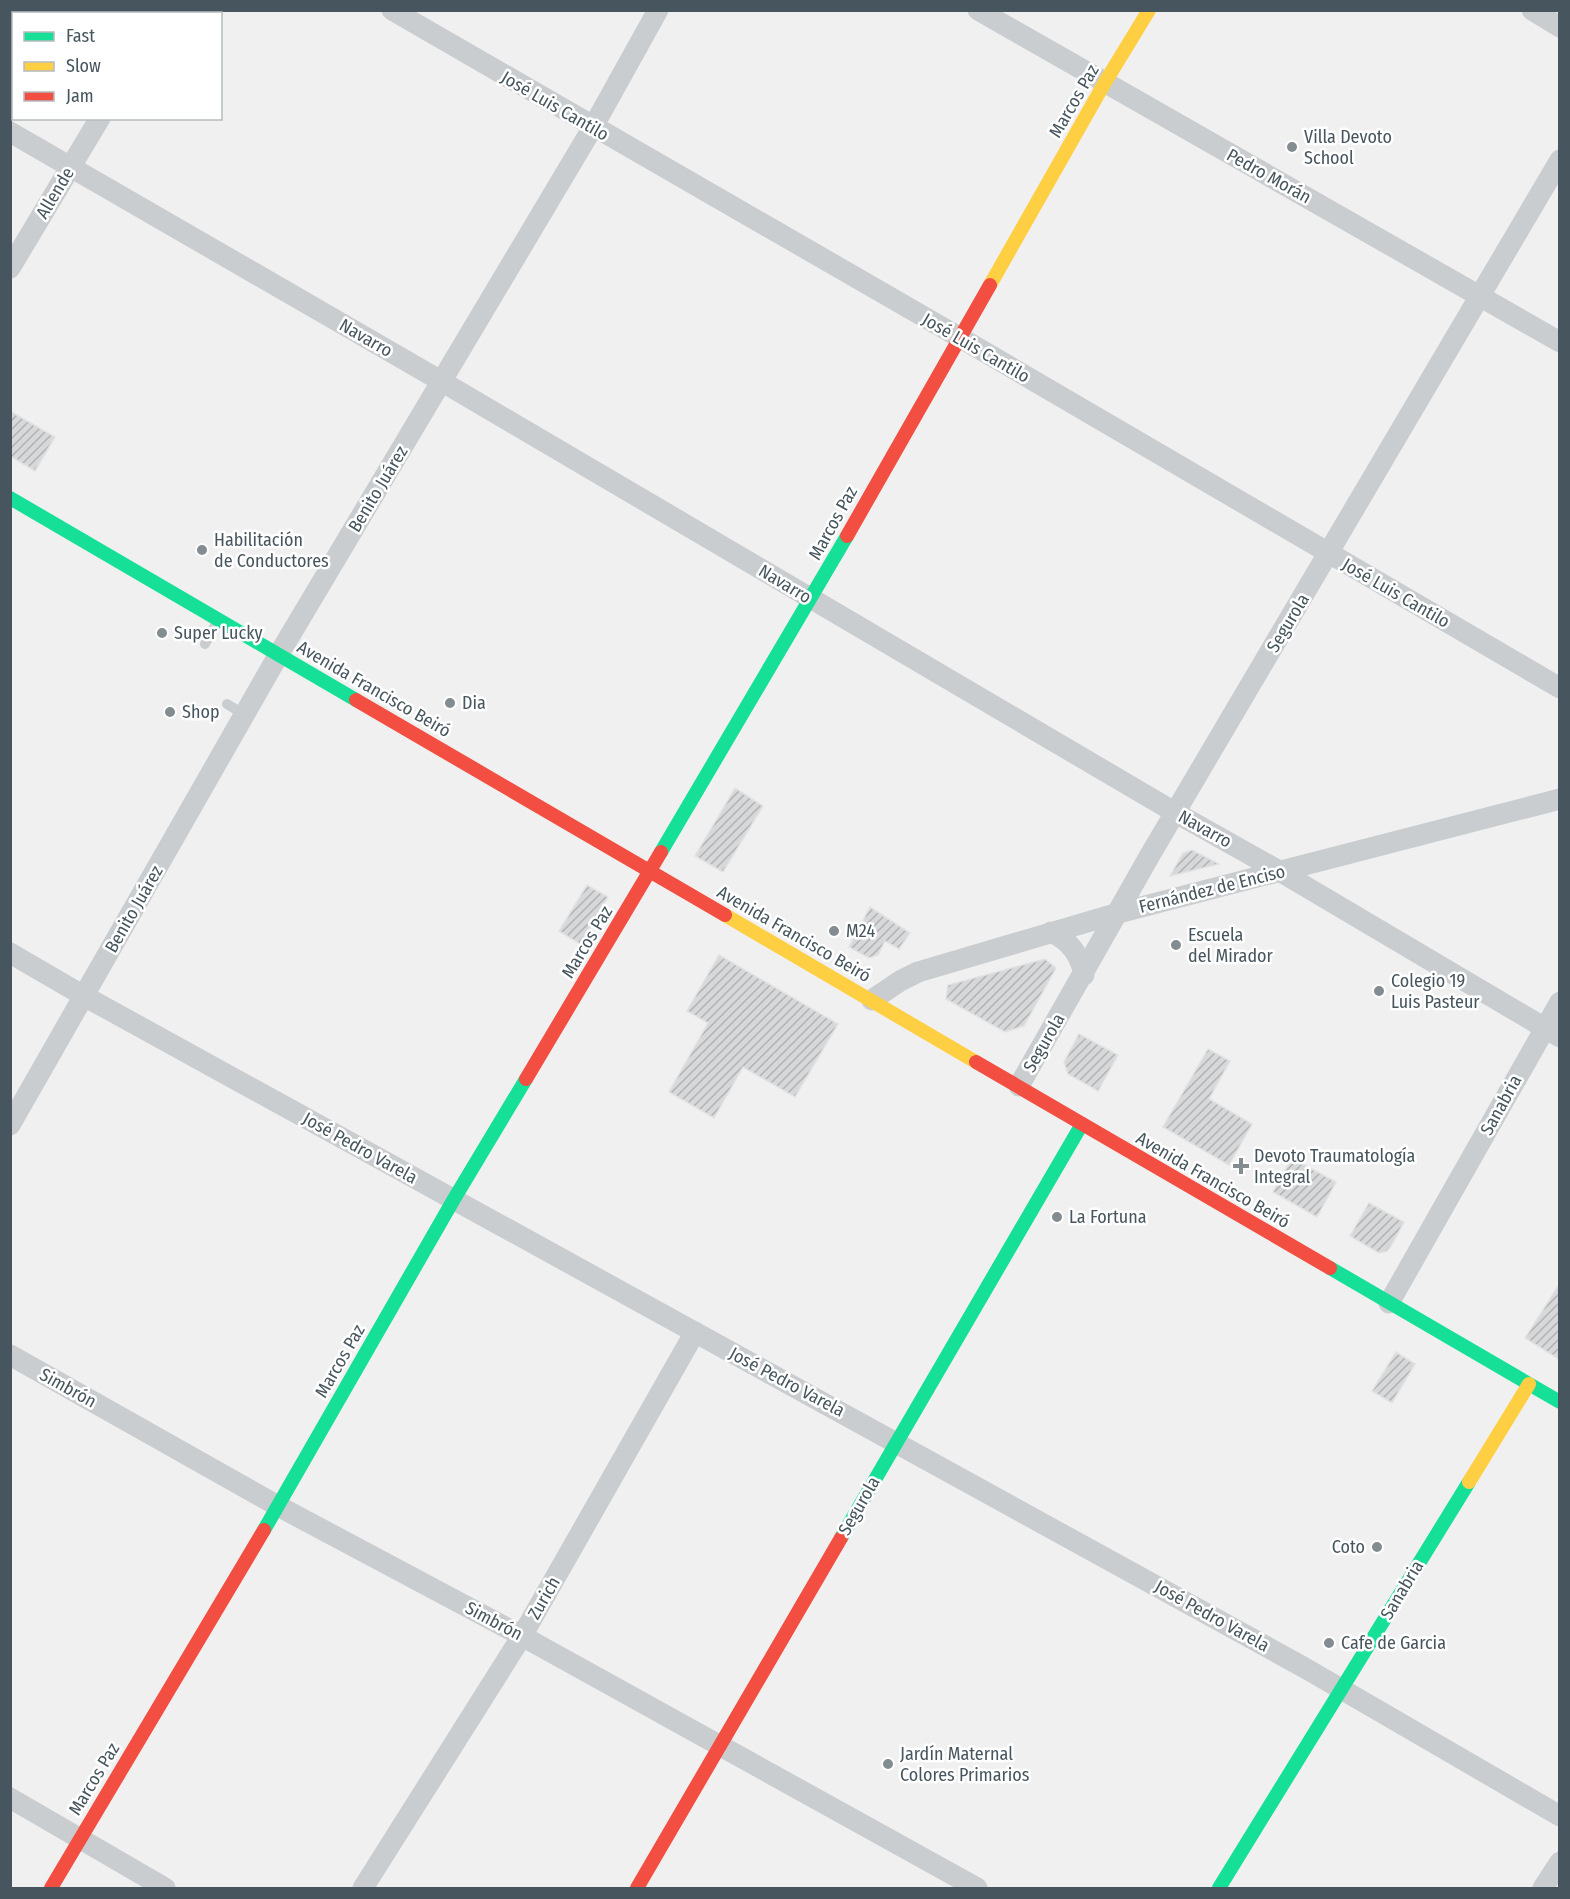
<svg xmlns="http://www.w3.org/2000/svg" width="1570" height="1899" viewBox="0 0 1570 1899" font-family="'Fira Sans Condensed',sans-serif">
<style>
.building{fill:url(#building-hatch);stroke:#e2e2e3;stroke-width:1.5}
.lines{fill:none;stroke-linecap:round;stroke-linejoin:round}
.lane{stroke:#cacdcf;stroke-width:10}
.street{stroke:#cacdcf;stroke-width:21}
.fast{stroke:#16e098;stroke-width:14}
.slow{stroke:#ffcf43;stroke-width:14}
.jam{stroke:#f24e42;stroke-width:14}
.poi-dot{fill:#828c91;stroke:#fff;stroke-width:2}
.labels{text-anchor:middle;stroke-width:5;stroke-linejoin:round;paint-order:stroke}
.street-label{font-size:18px;fill:#47565e;stroke:#fff}
.poi-label{font-size:18px;fill:#47565e;stroke:#fff;text-anchor:start}
</style>
<defs>
<pattern id="building-hatch" width="6" height="6" patternUnits="userSpaceOnUse" patternTransform="scale(1.5)"><rect width="6" height="6" fill="#d7d8d9"/><path d="M-1 1l2-2M0 6l6-6M5 7l2-2" fill="none" stroke="#b0b2b3"/></pattern>
</defs>
<rect width="100%" height="100%" fill="#f1f0f0"/>
<path class="building" d="M10,411L55,437L35,471L10,456Z
M735,788L763,806L723,872L695,856Z
M1192,850L1219,864L1170,876L1183,853Z
M587,885L608,897L580,944L559,931Z
M870,907L910,933L899,949L885,941L878,955L869,958L849,947Z
M719,955L838,1024L795,1097L743,1067L714,1118L669,1092L708,1023L687,1011Z
M1045,959L1056,968L1024,1026L1005,1032L946,999L948,985Z
M1079,1034L1118,1055L1098,1091L1068,1074L1064,1062Z
M1208,1049L1230,1061L1209,1099L1252,1124L1229,1165L1163,1127Z
M1292,1158L1336,1182L1317,1217L1273,1192Z
M1369,1203L1404,1222L1391,1246L1387,1251L1379,1253L1350,1236Z
M1560,1283V1360L1525,1338Z
M1396,1352L1415,1364L1392,1403L1372,1391Z"/>
<g class="lines">
<path class="lane" d="M205,644L217,622
M227,704L245,715"/>
<path class="street" d="M392,10L959,337L1560,688
M978,10L1560,342
M1532,10L1560,27
M162,14L163,10
M10,132L441,381L1176,813L1281,872L1560,1037
M10,268L100,118
M1051,932C1070,941 1080,954 1084,975
M10,953L84,996L1305,1668L1560,1816
M872,1000L900,981L918,972L1118,913L1560,799
M1019,1086L1150,855L1560,160
M10,1125L279,654L593,127L658,10
M1389,1303L1560,1002
M10,1355L278,1506L522,1636L977,1888
M10,1798L165,1888
M363,1888L522,1636L695,1332
M1543,1888L1560,1862"/>
<path class="fast" d="M10,498L356,700
M661,852L847,536
M1330,1268L1560,1402
M264,1530L454,1199L526,1079
M841,1538L1082,1124
M1219,1888L1469,1482"/>
<path class="slow" d="M990,285L1104,84L1149,10
M725,915L976,1062
M1469,1482L1529,1384"/>
<path class="jam" d="M847,536L990,285
M356,700L725,915
M976,1062L1330,1268
M526,1079L661,852
M51,1888L264,1530
M637,1888L841,1538"/>
</g>
<g class="poi-dot">
<circle cx="1292" cy="147" r="6"/>
<circle cx="202" cy="550" r="6"/>
<circle cx="162" cy="633" r="6"/>
<circle cx="450" cy="703" r="6"/>
<circle cx="170" cy="712" r="6"/>
<circle cx="834" cy="931" r="6"/>
<circle cx="1176" cy="945" r="6"/>
<circle cx="1379" cy="991" r="6"/>
<path d="M1238 1157h6v6h6v6h-6v6h-6v-6h-6v-6h6z"/>
<circle cx="1057" cy="1217" r="6"/>
<circle cx="1377" cy="1547" r="6"/>
<circle cx="1329" cy="1643" r="6"/>
<circle cx="888" cy="1764" r="6"/>
</g>
<g class="labels">
<g class="street-label">
<text transform="translate(1074 101) rotate(-60)" y="6">Marcos Paz</text>
<text transform="translate(555 106) rotate(30)" y="6">José Luis Cantilo</text>
<text transform="translate(1269 176) rotate(29)" y="6">Pedro Morán</text>
<text transform="translate(55 193) rotate(-59)" y="6">Allende</text>
<text transform="translate(366 338) rotate(30)" y="6">Navarro</text>
<text transform="translate(976 348) rotate(30)" y="6">José Luis Cantilo</text>
<text transform="translate(378 489) rotate(-59)" y="6">Benito Juárez</text>
<text transform="translate(833 523) rotate(-61)" y="6">Marcos Paz</text>
<text transform="translate(785 584) rotate(31)" y="6">Navarro</text>
<text transform="translate(1396 593) rotate(30)" y="6">José Luis Cantilo</text>
<text transform="translate(1288 623) rotate(-59)" y="6">Segurola</text>
<text transform="translate(374 689) rotate(30)" y="6">Avenida Francisco Beiró</text>
<text transform="translate(1205 829) rotate(29)" y="6">Navarro</text>
<text transform="translate(1212 889) rotate(-14)" y="6">Fernández de Enciso</text>
<text transform="translate(134 909) rotate(-60)" y="6">Benito Juárez</text>
<text transform="translate(794 934) rotate(30)" y="6">Avenida Francisco Beiró</text>
<text transform="translate(587 942) rotate(-59)" y="6">Marcos Paz</text>
<text transform="translate(1044 1043) rotate(-60)" y="6">Segurola</text>
<text transform="translate(1501 1105) rotate(-61)" y="6">Sanabria</text>
<text transform="translate(360 1148) rotate(29)" y="6">José Pedro Varela</text>
<text transform="translate(1213 1180) rotate(30)" y="6">Avenida Francisco Beiró</text>
<text transform="translate(340 1361) rotate(-60)" y="6">Marcos Paz</text>
<text transform="translate(787 1382) rotate(28)" y="6">José Pedro Varela</text>
<text transform="translate(68 1388) rotate(29)" y="6">Simbrón</text>
<text transform="translate(859 1506) rotate(-60)" y="6">Segurola</text>
<text transform="translate(1402 1590) rotate(-59)" y="6">Sanabria</text>
<text transform="translate(544 1598) rotate(-60)" y="6">Zurich</text>
<text transform="translate(1212 1616) rotate(29)" y="6">José Pedro Varela</text>
<text transform="translate(494 1621) rotate(28)" y="6">Simbrón</text>
<text transform="translate(94 1779) rotate(-59)" y="6">Marcos Paz</text>
</g>
<g class="poi-label">
<text x="1304" y="143">Villa Devoto<tspan x="1304" dy="21">School</tspan></text>
<text x="214" y="546">Habilitación<tspan x="214" dy="21">de Conductores</tspan></text>
<text x="174" y="639">Super Lucky</text>
<text x="462" y="709">Dia</text>
<text x="182" y="718">Shop</text>
<text x="846" y="937">M24</text>
<text x="1188" y="941">Escuela<tspan x="1188" dy="21">del Mirador</tspan></text>
<text x="1391" y="987">Colegio 19<tspan x="1391" dy="21">Luis Pasteur</tspan></text>
<text x="1254" y="1162">Devoto Traumatología<tspan x="1254" dy="21">Integral</tspan></text>
<text x="1069" y="1223">La Fortuna</text>
<text x="1365" y="1553" text-anchor="end">Coto</text>
<text x="1341" y="1649">Cafe de Garcia</text>
<text x="900" y="1760">Jardín Maternal<tspan x="900" dy="21">Colores Primarios</tspan></text>
</g>
</g>
<rect width="1570" height="1899" fill="none" stroke="#47565e" stroke-width="24"/>
<rect x="12" y="12" width="210" height="108" fill="#ffffff" stroke="#b5bbbf" stroke-width="1.5"/>
<rect x="24" y="32" width="30" height="9" fill="#16e098" stroke="#b5bbbf" stroke-width="1.5"/>
<text x="66" y="42" font-size="18" fill="#47565e">Fast</text>
<rect x="24" y="62" width="30" height="9" fill="#ffcf43" stroke="#b5bbbf" stroke-width="1.5"/>
<text x="66" y="72" font-size="18" fill="#47565e">Slow</text>
<rect x="24" y="92" width="30" height="9" fill="#f24e42" stroke="#b5bbbf" stroke-width="1.5"/>
<text x="66" y="102" font-size="18" fill="#47565e">Jam</text>
</svg>
